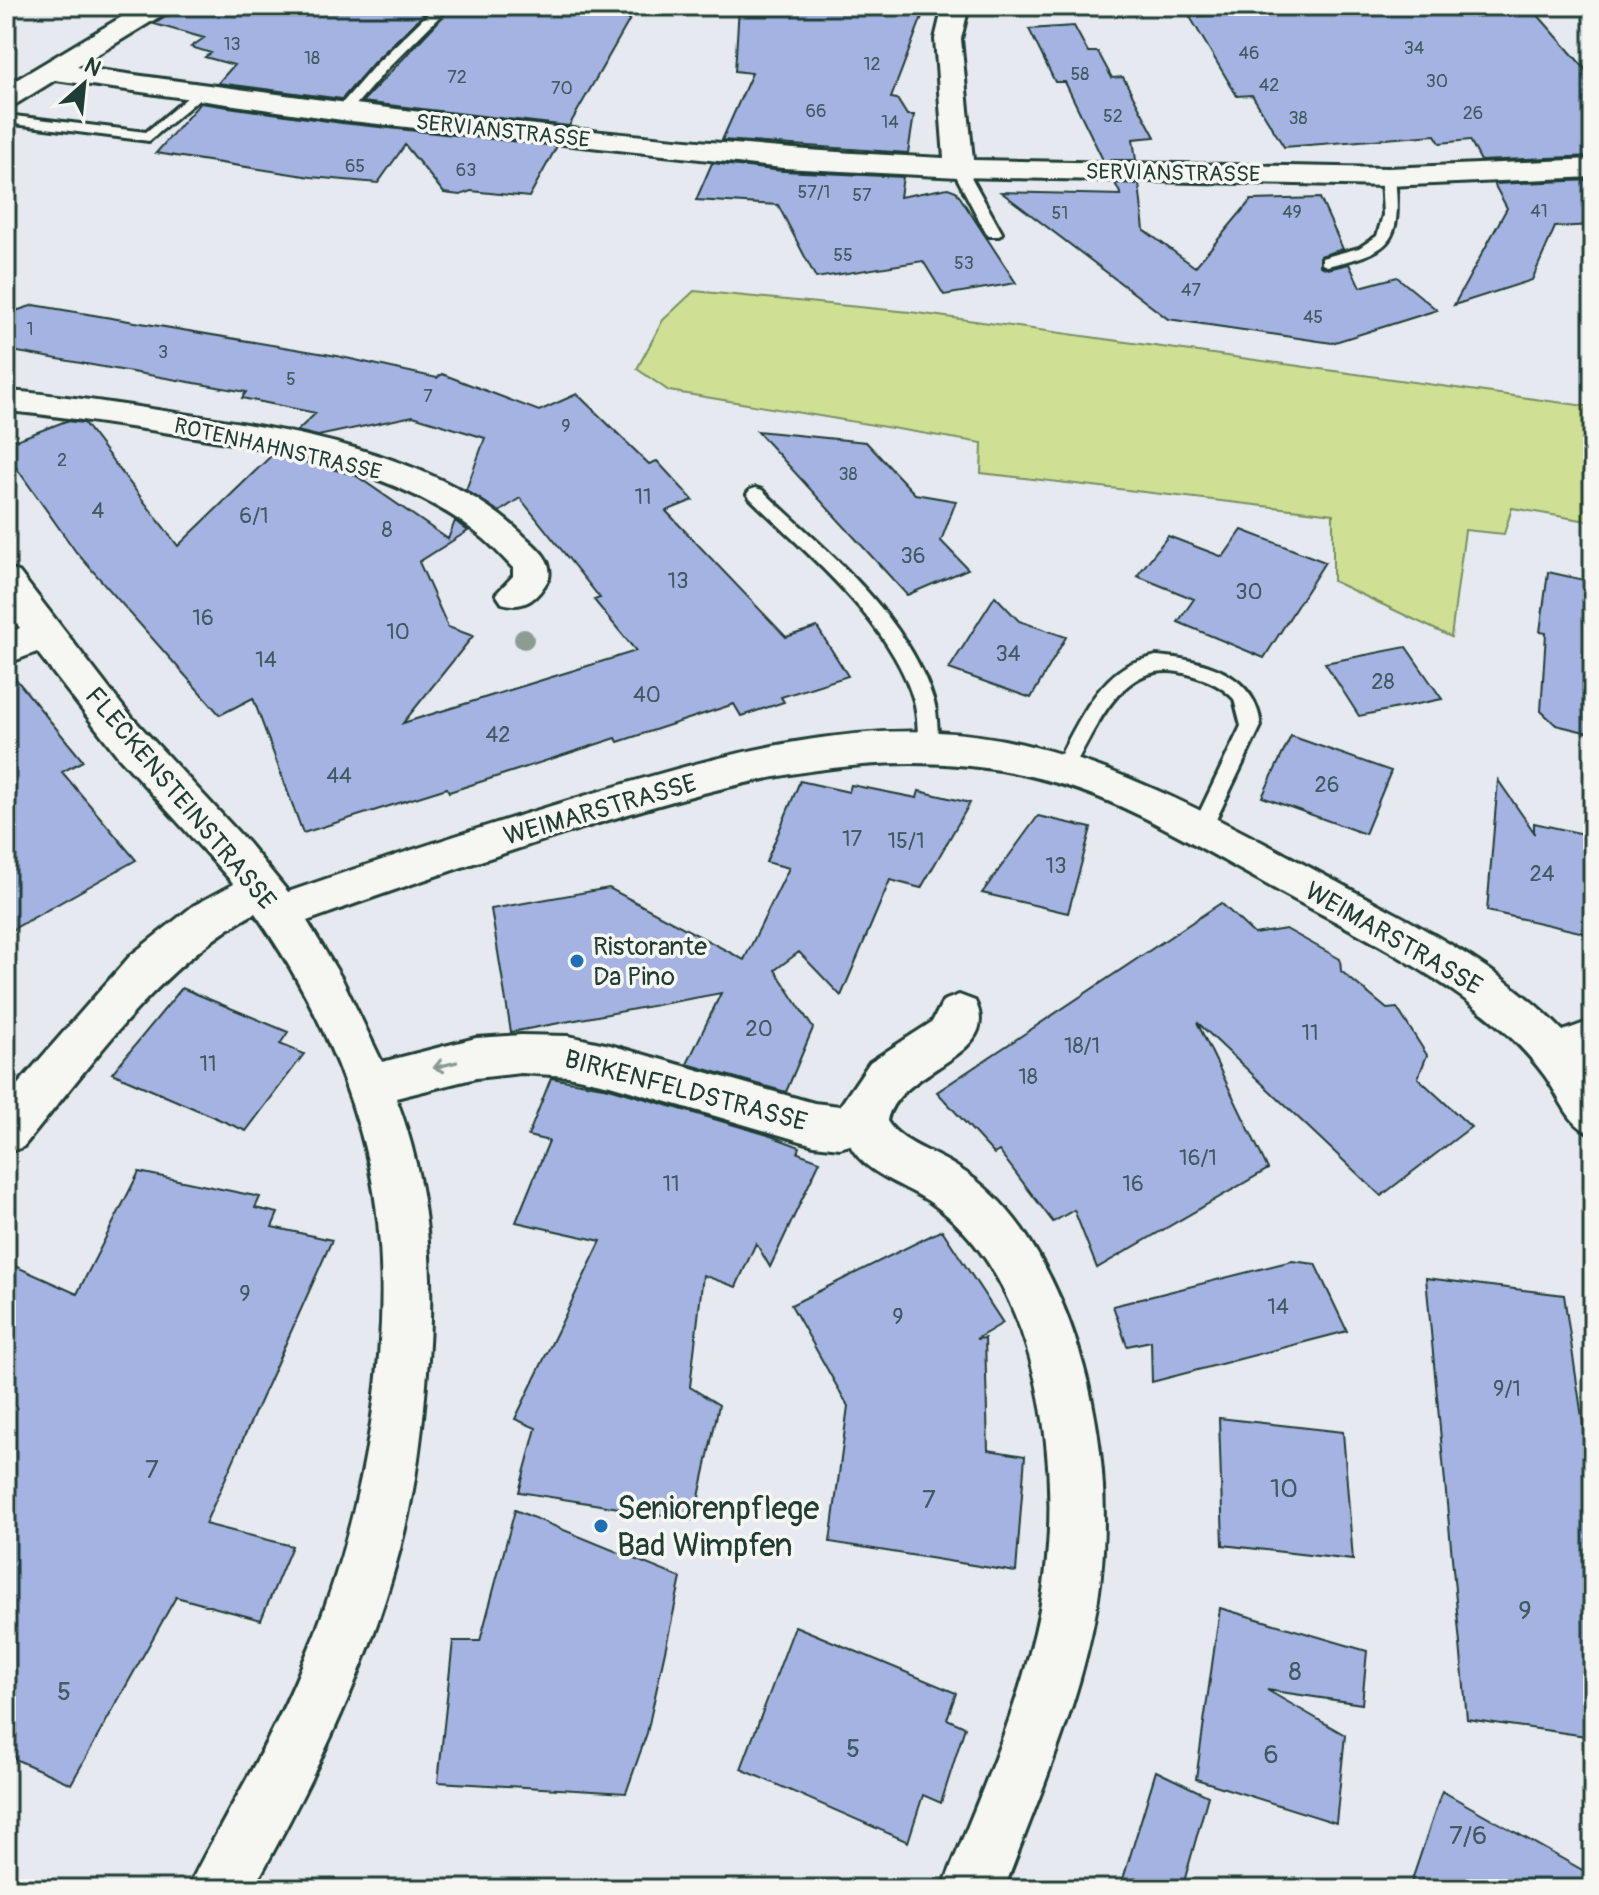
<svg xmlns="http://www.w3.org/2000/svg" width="1599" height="1895" viewBox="0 0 1599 1895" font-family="Pangolin,sans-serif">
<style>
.green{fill:#cfdf93;stroke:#778e64;stroke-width:2}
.building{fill:#a5b3e2;stroke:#1f3d34;stroke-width:2}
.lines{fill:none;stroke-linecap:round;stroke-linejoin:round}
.service-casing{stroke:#1f3d34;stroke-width:6}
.minor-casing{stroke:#1f3d34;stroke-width:6}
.service{fill:#f6f6f2;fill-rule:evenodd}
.minor{fill:#f6f6f2;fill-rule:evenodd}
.tree{fill:#8c9c93}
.oneway{stroke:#8a9a93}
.poi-dot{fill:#1f6fb2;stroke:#f6f6f2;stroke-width:3}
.labels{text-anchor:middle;stroke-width:7;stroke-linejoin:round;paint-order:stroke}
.far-number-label{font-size:18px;fill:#405a60}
.far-street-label{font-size:22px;fill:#1f3d34;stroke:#f6f6f2}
.number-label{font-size:22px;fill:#405a60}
.street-label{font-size:26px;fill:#1f3d34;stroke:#f6f6f2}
.poi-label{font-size:26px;fill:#1f3d34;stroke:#f6f6f2;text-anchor:start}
.near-number-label{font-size:26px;fill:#405a60}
.near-poi-label{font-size:32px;fill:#1f3d34;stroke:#f6f6f2;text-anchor:start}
</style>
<rect width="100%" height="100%" fill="#e6e9ef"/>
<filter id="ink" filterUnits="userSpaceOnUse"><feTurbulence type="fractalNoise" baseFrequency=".0125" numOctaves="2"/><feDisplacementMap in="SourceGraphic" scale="16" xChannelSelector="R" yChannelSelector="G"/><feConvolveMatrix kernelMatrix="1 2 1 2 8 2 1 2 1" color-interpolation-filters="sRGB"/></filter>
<g filter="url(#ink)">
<path class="green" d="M694,291L910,312L1593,407V522L1512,508L1504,534L1465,530L1451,637L1333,581V514L981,473L982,443L669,391L637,369L663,320Z"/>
<path class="building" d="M174,6H432L374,62L342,99L218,83L234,65L205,57L211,53L191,47L204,38L154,24L169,15Z
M453,6H558L556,10L630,19L569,126L362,102Z
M739,6H926L891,98L897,99L907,115H914L908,153L722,140L752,73L735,71Z
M1338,6H1530L1593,78V156L1481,161L1470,140L1440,143L1435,135L1284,147L1252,95L1237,96L1190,17Z
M1074,26L1088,52H1098L1112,78L1123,77L1155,137L1133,139L1136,160H1103L1065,82H1055L1029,29Z
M200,103L342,123L557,146L529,197L471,191L460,195L444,193L405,145L378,183L311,177L156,153Z
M712,163L783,171L903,177L900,197L948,188L956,191L1016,283L944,295L923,261L816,278L778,205L696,200Z
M1593,180V225L1555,227L1532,280L1454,305L1507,208L1494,184Z
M1115,183L1139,184L1144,230L1195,267L1251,200L1320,198L1343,249L1320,256V266L1328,269L1349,264L1360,287L1397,277L1437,310L1332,343L1168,319L1001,192L1121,195Z
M34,305L337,356L437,378L442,374L539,411L577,394L649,464L657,461L693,500L666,511L786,637L817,627L848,676L781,697L784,702L741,716L734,704L618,742L616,738L449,792L447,788L303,833L253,698L220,715L76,552L6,453V444L66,421L84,423L178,546L273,454L355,475L448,539L455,521L468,531L419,562L448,627L473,636L403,723L636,651L594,600L600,598L520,498L499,512L466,490L485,438L413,416L318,436L297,431L316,413L242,398L246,392L6,350V314Z
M757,431L866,442L915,494L956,501L941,541L968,569L907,595Z
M1242,530L1325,562L1264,658L1178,622L1194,599L1137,576L1168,536L1223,557Z
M1548,572L1593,582V734L1556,725L1541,711L1546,633L1540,632Z
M995,596L1019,621L1066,637L1031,698L949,669Z
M1406,647L1442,699L1359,716L1325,663Z
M6,667L83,761L62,772L136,860L6,933Z
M1291,736L1391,771L1365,834L1262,797Z
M1498,780L1534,832V823L1593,836V935L1487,911Z
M800,781L849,792L851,785L917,798L919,791L970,803L921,888L890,880L841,996L799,952L775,970L813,1028L786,1092L687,1064L721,993L511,1032L491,909L609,888L744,960L789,868L766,862Z
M1038,816L1091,828L1068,913L982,893Z
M1221,903L1254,934L1286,929L1340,959L1341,971L1387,1009L1397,1008L1427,1055L1418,1078L1471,1127L1381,1196L1197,1022L1268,1169L1097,1268L1074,1210L1053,1222L999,1151L994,1154L937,1092Z
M182,988L288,1032L280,1044L304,1054L246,1131L112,1073Z
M551,1078L609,1088L768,1135L800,1147L798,1153L820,1161L770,1267L756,1243L736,1287L703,1275L690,1387L719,1405L694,1520L519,1492L536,1428L515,1419L601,1241L516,1222L549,1141L528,1136Z
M139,1172L260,1197L255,1208L278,1213L272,1227L332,1240L205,1524L292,1546L261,1620L176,1597L71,1784L6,1755V1262L77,1294Z
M942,1230L1003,1323L976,1339L985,1338L988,1450L1025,1456L1016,1572L830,1542L848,1406L791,1305Z
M1292,1261L1315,1264L1347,1331L1152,1382L1151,1341L1127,1346L1113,1306Z
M1426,1278L1564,1295L1593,1492V1737L1467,1719Z
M1219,1418L1343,1432L1353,1560L1223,1545Z
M515,1510L681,1578L647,1733L626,1793L438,1782L453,1641H480Z
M1220,1608L1367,1651L1362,1704L1267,1690L1345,1735L1336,1823L1196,1779Z
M795,1626L956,1693L947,1719L965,1727L941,1803L923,1795L908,1842L741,1769Z
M1156,1771L1208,1796L1182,1889H1120Z
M1442,1791L1593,1876V1889H1409Z"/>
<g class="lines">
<defs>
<path id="service" d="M436,6H450L386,70L347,115H337V109L376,64Z
M199,88L206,92L204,95L149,141L6,123V115L146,132Z
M959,164L966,168L1002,233L999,236H989L986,233L952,168Z
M1388,173L1395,177C1402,245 1391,251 1327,266L1322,264V258L1359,248L1377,236L1383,215L1381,177Z
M756,488L762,490C825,550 908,615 934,702C938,715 937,730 939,744L936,749H922L919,744C917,730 918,715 914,701C891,622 807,554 750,498L747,494L750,490Z
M1156,656C1201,659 1256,673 1261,726L1211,830L1208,836H1194L1191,830L1241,726L1234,699C1222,686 1208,680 1191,675C1122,653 1098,726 1070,774H1056L1053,769C1072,735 1091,687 1126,666C1134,661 1146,659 1156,656Z"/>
<path id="minor" d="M140,6H171L167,12L77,67C365,107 653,144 944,158L935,39L943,6H969L961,39L973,160L1388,168L1593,159V177L1388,186L959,177L783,168L342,120L55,80L16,104L6,106V86Z
M6,391C55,394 103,402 151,409C270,427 432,448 522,534C535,547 553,558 549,578C538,598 525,610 502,603L496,594L513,576V568C503,558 494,547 483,538C395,465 266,448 157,431C107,424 57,415 6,411Z
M6,568L19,572L127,712L248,843L288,892C380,860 472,830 564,802C704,760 857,711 1004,740C1115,762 1211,815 1309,867C1398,916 1491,957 1563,1031L1593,1020V1060L1587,1062L1593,1072V1134C1567,1125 1561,1098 1545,1076C1507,1024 1450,987 1396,955C1350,928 1303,905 1257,879C1193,844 1128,803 1057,783C893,735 730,782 573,831C484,859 395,889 307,921L342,979L382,1062L476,1038L521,1035L568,1036L610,1045L814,1103L840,1106L870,1062L932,1022L943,1001L959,995L975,1001C1004,1058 897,1068 887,1121C899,1142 936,1153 957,1167C983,1183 1004,1204 1022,1229C1097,1339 1121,1502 1092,1631C1073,1720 1036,1804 1004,1889H942C976,1805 1014,1721 1035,1632C1063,1518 1052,1361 987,1261C972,1239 955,1220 933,1204C908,1186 864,1174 850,1145L840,1148L814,1145L610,1085L568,1076L521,1073L476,1078L396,1098C430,1186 435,1279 427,1372C423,1426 417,1480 404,1533C374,1658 315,1777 253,1889H188C200,1861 216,1836 230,1809C256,1763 281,1717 301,1668C364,1523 403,1322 369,1165C349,1076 308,988 255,913C158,966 93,1063 23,1147L6,1153V1098L131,955L193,906L234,884L117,755L37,652L6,664V634L20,628L6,609Z"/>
</defs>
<use href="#service" class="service-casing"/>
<use href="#minor" class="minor-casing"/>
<use href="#service" class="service"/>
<use href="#minor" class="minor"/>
</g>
<circle class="tree" cx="524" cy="639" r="10"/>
<defs><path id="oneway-shaft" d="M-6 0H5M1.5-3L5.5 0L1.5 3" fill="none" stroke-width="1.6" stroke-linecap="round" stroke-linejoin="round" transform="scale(2)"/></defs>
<use class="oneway" href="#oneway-shaft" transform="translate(445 1065) rotate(166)"/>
</g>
<g class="poi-dot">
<circle cx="577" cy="961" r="8"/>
<circle cx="601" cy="1526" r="8"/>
</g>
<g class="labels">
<g class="far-number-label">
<text x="232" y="50">13</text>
<text x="1414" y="54">34</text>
<text x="1249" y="59">46</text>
<text x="312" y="64">18</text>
<text x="872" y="70">12</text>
<text x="1080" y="80">58</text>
<text x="457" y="83">72</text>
<text x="1437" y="87">30</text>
<text x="1269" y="91">42</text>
<text x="562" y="94">70</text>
<text x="816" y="117">66</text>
<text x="1473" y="119">26</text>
<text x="1113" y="122">52</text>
<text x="1298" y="124">38</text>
<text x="890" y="128">14</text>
<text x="355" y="172">65</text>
<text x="466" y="176">63</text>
<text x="814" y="198">57/1</text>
<text x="862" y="201">57</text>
<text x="1539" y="217">41</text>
<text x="1292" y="218">49</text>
<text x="1060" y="219">51</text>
<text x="843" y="261">55</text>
<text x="964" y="269">53</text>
<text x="1191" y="296">47</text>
<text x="1313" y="323">45</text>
<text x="30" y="335">1</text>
<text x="163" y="358">3</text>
<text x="291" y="385">5</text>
<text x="428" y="402">7</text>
<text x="566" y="432">9</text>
<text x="62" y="466">2</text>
<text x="848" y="480">38</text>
</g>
<g class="far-street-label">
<text transform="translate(503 130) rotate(6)" y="8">SERVIANSTRASSE</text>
<text transform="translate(1173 172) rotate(1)" y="8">SERVIANSTRASSE</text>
<text transform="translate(278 448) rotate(13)" y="8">ROTENHAHNSTRASSE</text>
</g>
<g class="number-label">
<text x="643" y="504">11</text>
<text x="98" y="518">4</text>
<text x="254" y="523">6/1</text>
<text x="387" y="537">8</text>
<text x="913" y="563">36</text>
<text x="678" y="588">13</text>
<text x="1249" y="599">30</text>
<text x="203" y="625">16</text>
<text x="398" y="639">10</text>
<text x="1008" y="661">34</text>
<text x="266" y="667">14</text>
<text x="1383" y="689">28</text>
<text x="647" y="702">40</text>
<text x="498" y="742">42</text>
<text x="339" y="783">44</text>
<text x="1327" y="792">26</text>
<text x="852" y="846">17</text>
<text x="906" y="848">15/1</text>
<text x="1056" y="873">13</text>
<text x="1542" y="881">24</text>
<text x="759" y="1036">20</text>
<text x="1310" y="1040">11</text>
<text x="1082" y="1053">18/1</text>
<text x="208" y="1071">11</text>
<text x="1028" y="1084">18</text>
<text x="1198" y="1165">16/1</text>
<text x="671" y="1191">11</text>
<text x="1133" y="1191">16</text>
<text x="245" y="1301">9</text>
<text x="1278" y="1314">14</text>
<text x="898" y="1324">9</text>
<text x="1507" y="1396">9/1</text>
</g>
<g class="street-label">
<text transform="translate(181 798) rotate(50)" y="9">FLECKENSTEINSTRASSE</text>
<text transform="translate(600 809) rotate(-16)" y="9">WEIMARSTRASSE</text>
<text transform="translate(1394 938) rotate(30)" y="9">WEIMARSTRASSE</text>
<text transform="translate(686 1090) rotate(15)" y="9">BIRKENFELDSTRASSE</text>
</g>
<g class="poi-label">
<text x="593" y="955">Ristorante<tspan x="593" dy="30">Da Pino</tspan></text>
</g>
<g class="near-number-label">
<text x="152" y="1478">7</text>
<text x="1284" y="1497">10</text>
<text x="929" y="1508">7</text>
<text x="1525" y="1619">9</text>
<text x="1295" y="1680">8</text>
<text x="64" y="1700">5</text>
<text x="853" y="1757">5</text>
<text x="1271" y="1763">6</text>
<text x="1468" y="1844">7/6</text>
</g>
<g class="near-poi-label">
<text x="617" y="1519">Seniorenpflege<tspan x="617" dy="37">Bad Wimpfen</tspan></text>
</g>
</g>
<rect width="1599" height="1895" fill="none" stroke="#f6f6f2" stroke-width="32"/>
<rect x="16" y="16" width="1567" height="1863" fill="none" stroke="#1f3d34" stroke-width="3" filter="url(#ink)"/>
<g transform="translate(84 84) rotate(27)" stroke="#f6f6f2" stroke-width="6" paint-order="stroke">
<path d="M0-6L14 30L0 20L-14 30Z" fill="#1f3d34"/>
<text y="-12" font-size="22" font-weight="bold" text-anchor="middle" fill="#1f3d34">N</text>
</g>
</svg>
